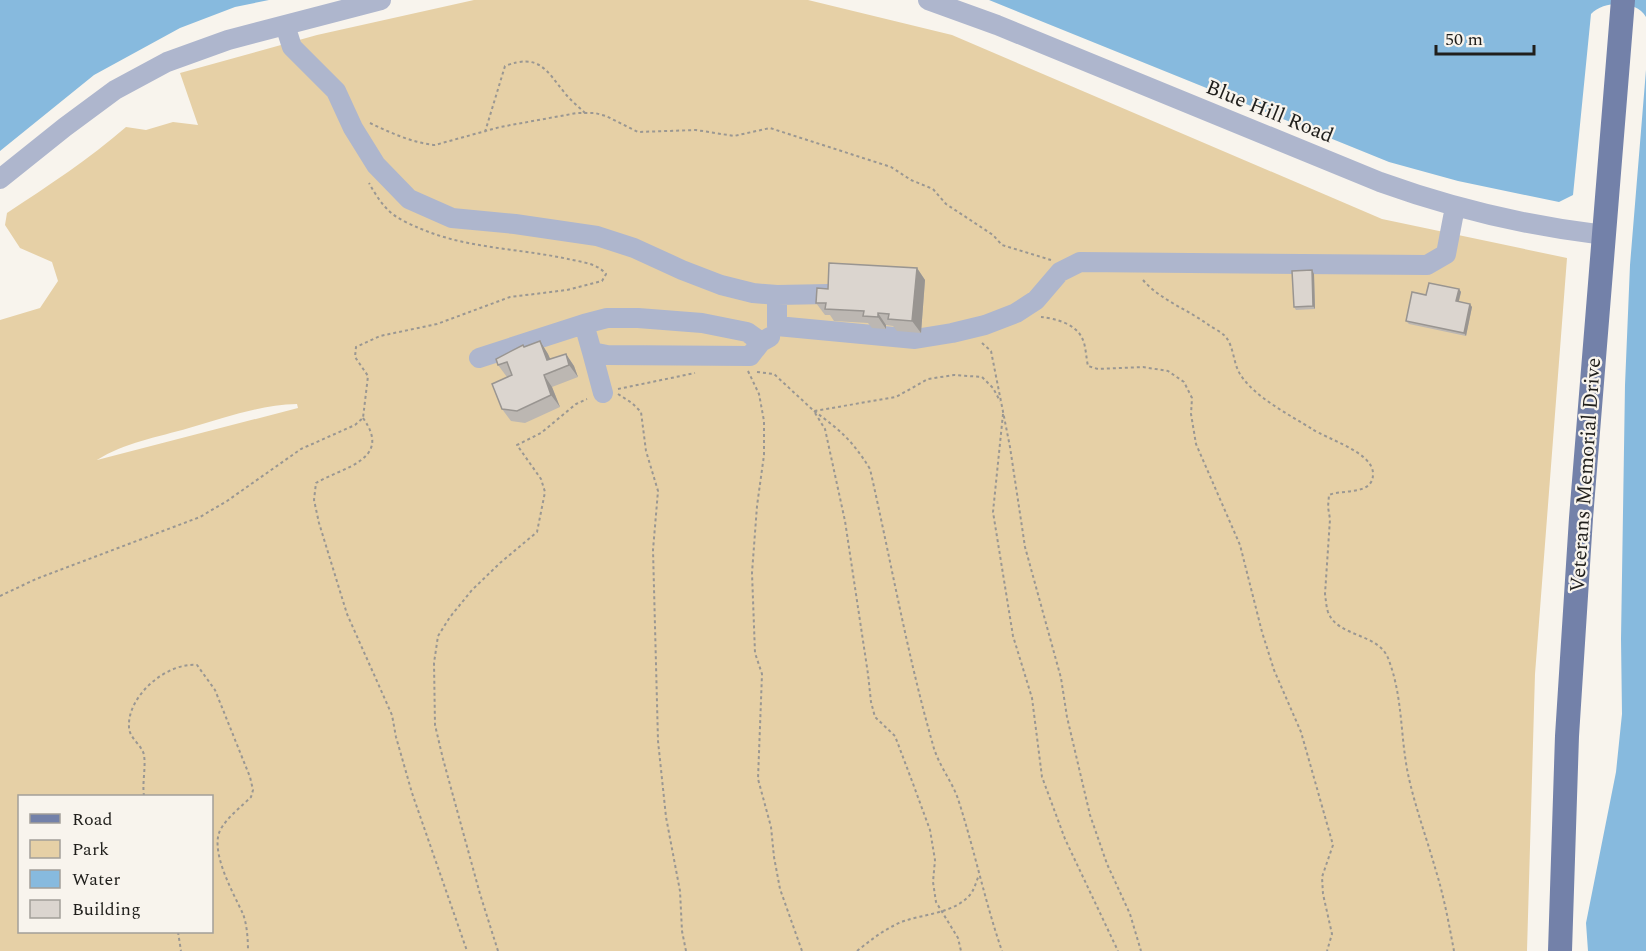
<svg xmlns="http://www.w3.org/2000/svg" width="1646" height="951" viewBox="0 0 1646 951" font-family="Spectral,serif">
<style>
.green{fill:#e6d0a6;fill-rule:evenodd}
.water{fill:#87bade}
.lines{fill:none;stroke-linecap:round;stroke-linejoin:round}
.path{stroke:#9a9792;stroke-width:2;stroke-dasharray:3 3;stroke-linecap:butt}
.minor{stroke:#aeb6cd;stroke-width:20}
.major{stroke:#7381a9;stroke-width:24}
.wall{fill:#bcb7b2}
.shaded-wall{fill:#999591}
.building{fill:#dbd5cf;stroke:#999591;stroke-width:1.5}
.labels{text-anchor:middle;stroke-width:4.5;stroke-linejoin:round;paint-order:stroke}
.street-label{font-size:21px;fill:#201f1c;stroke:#f8f4ed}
</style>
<rect width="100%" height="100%" fill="#f8f4ed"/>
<path class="green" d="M474,0H808L952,35L1382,219L1567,258L1535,674L1527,951H0V320L40,308L58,281L52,262L20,248L5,225L7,213C48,186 89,159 126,127L146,130L173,122L198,125L180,73L317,35ZM297,404L298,408L97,460C124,443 158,437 189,428C225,418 259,405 297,404ZM20,796H212V932H20Z"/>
<path class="water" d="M0,0H269L235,7L180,28L94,75L0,151Z
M989,0H1646V17C1636,0 1605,0 1591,14L1573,195L1559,202L1458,181L1389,162Z
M1646,70V951H1588L1586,923L1616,772L1622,714L1621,639L1625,385L1630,265Z"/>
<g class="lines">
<path class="path" d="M370,123C391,133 413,143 435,145L500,127L577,113H595L606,116L638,132L696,130L734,136L770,128L891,167L911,180L933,189L946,204L993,235L1002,245L1051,260
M485,132L505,66C539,53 546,70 564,92C570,100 578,106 585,113
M1143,280C1160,300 1189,310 1210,326C1215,329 1221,332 1225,336C1234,346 1233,363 1240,374C1254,397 1290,415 1312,429C1327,439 1372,452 1373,473C1374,496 1342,489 1329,495L1328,507L1330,519L1325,594C1326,600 1326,606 1328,612C1337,637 1378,633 1388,658C1403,696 1400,735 1408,774C1415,807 1427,839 1436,871C1444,897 1449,924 1454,951
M1041,317C1054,318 1076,324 1082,338C1086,345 1086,358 1088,366L1098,369L1143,367L1168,371L1184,382L1192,398L1191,414L1196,444L1240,545L1262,632L1274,670L1301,732L1333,845L1322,877L1323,894L1332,934L1327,951
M982,343L991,351L1010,447L1025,547L1061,678L1067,717L1090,815L1107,864L1130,914L1141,951
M748,371L759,394L764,421V455L757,506L752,573L755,653L762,674L758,779L771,827L774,857L780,889L802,951
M757,372L774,374L814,411L896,397L928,379L954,375L982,377L993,388L1000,401
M618,389L695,373
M618,394L632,403L641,412L646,451L658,491L653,550L658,741L666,817L680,891L682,931L686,951
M814,411C840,430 853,441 870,469C891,561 907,654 933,745C938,765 953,782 959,802C975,852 985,902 1002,951
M815,413L825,429L845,521L868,674L871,702L875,717L895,736L912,781L930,830L935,860L933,882L936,902L958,938L961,951
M1003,414L993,512L1013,636L1032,698L1042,777L1065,839L1118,951
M363,418C393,460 343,467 316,483L314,500L319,523L347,614L392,715L396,737L412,793L467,951
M0,596L36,579L200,517L227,501L301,449L355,425L363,418L368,376L355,357L356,347L380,336L437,324L510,297L567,290L602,281L606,274C597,263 581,262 568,259C518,248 467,249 419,228C409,224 396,218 388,210C380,202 374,192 369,183
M144,796C142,783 146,768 144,755C142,745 129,738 129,727C127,696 167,662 197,665L215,690L250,777L253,790L251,797C242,806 229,816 222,827C207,848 234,894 243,914C247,924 248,940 248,951
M178,932L181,951
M498,951L480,894L443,759L435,725L434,663L438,636L450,617L472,590L500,563L537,532L545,492L541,479L517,445L541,433L576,404L587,399
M857,951C872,939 886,928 904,921C925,914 953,913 969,896C974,891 976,882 979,875"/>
<path class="minor" d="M928,0L997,25L1380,182C1452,208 1527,226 1604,235
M285,25L292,47L336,91L353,128L376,165L409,199L452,218L515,224L597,236L634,248L682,270L721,285L753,293L777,295L829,294
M0,179L65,127L115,90L167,62L228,40L381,0
M777,295V326L915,339L952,333L985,325L1016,313L1036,300L1060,272L1080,262L1427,265L1446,254L1455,207
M584,324L592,352L607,355L750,356L761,342L770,337
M592,352L603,393
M479,358L584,324L607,318H638L702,323L747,332L761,342"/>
<path class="major" d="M1560,951L1567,736L1581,518L1623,0"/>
</g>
<path class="wall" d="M917,268L925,280L921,333L897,331L893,326L886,325V329L872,328L868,323L834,321L830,315H825L816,303L828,289Z
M1312,270L1314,274L1315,309L1296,310L1294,307Z
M1459,289L1461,292L1459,301L1472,307L1466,336L1409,324L1406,321Z
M540,341L548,354L550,359L566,354L574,366L578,377L552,387L560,407L525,423L511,421L502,409L507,377L498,365L524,347Z"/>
<path class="shaded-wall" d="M917,268L925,280L921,333L912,321Z
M1312,270L1314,274L1315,309L1313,306Z
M1459,289L1461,292L1458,304L1456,301Z
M1470,304L1472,307L1466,336L1464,333Z
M878,313L886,325V329L878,317Z
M540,341L548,354L556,372L547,360Z
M566,354L574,366L578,377L569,365Z
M544,375L552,387L560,407L551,395Z"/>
<path class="building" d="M829,263L917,268L912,321L888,319L889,314L878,313V317L863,316L864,311L825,309L826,303H816L817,288L828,289Z
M1312,270L1313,306L1294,307L1292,271Z
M1429,283L1459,289L1456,301L1470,304L1464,333L1406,321L1412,292L1426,295Z
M540,341L547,360L566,354L569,365L544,375L551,395L517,411L502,409L492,384L512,375L507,362L498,365L496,359L523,345L524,347Z"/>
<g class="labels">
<g class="street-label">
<text transform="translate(1270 111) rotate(22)" y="7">Blue Hill Road</text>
<text transform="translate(1585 475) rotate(-86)" y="7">Veterans Memorial Drive</text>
</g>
</g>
<rect x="18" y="795" width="195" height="138" fill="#f8f4ed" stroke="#a29f99" stroke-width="1.5"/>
<rect x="30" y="814" width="30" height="9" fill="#7381a9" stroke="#a29f99" stroke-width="1.5"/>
<text x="72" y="825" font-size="18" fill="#201f1c">Road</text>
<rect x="30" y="840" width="30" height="18" fill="#e6d0a6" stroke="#a29f99" stroke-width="1.5"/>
<text x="72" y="855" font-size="18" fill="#201f1c">Park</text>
<rect x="30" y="870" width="30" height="18" fill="#87bade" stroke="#a29f99" stroke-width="1.5"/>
<text x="72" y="885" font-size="18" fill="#201f1c">Water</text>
<rect x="30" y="900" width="30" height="18" fill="#dbd5cf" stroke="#a29f99" stroke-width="1.5"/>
<text x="72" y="915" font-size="18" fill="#201f1c">Building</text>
<path d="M1436 45v9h98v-9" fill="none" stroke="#201f1c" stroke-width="3"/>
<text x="1445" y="45" font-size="18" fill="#201f1c" stroke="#f8f4ed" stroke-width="4.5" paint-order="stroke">50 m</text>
</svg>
